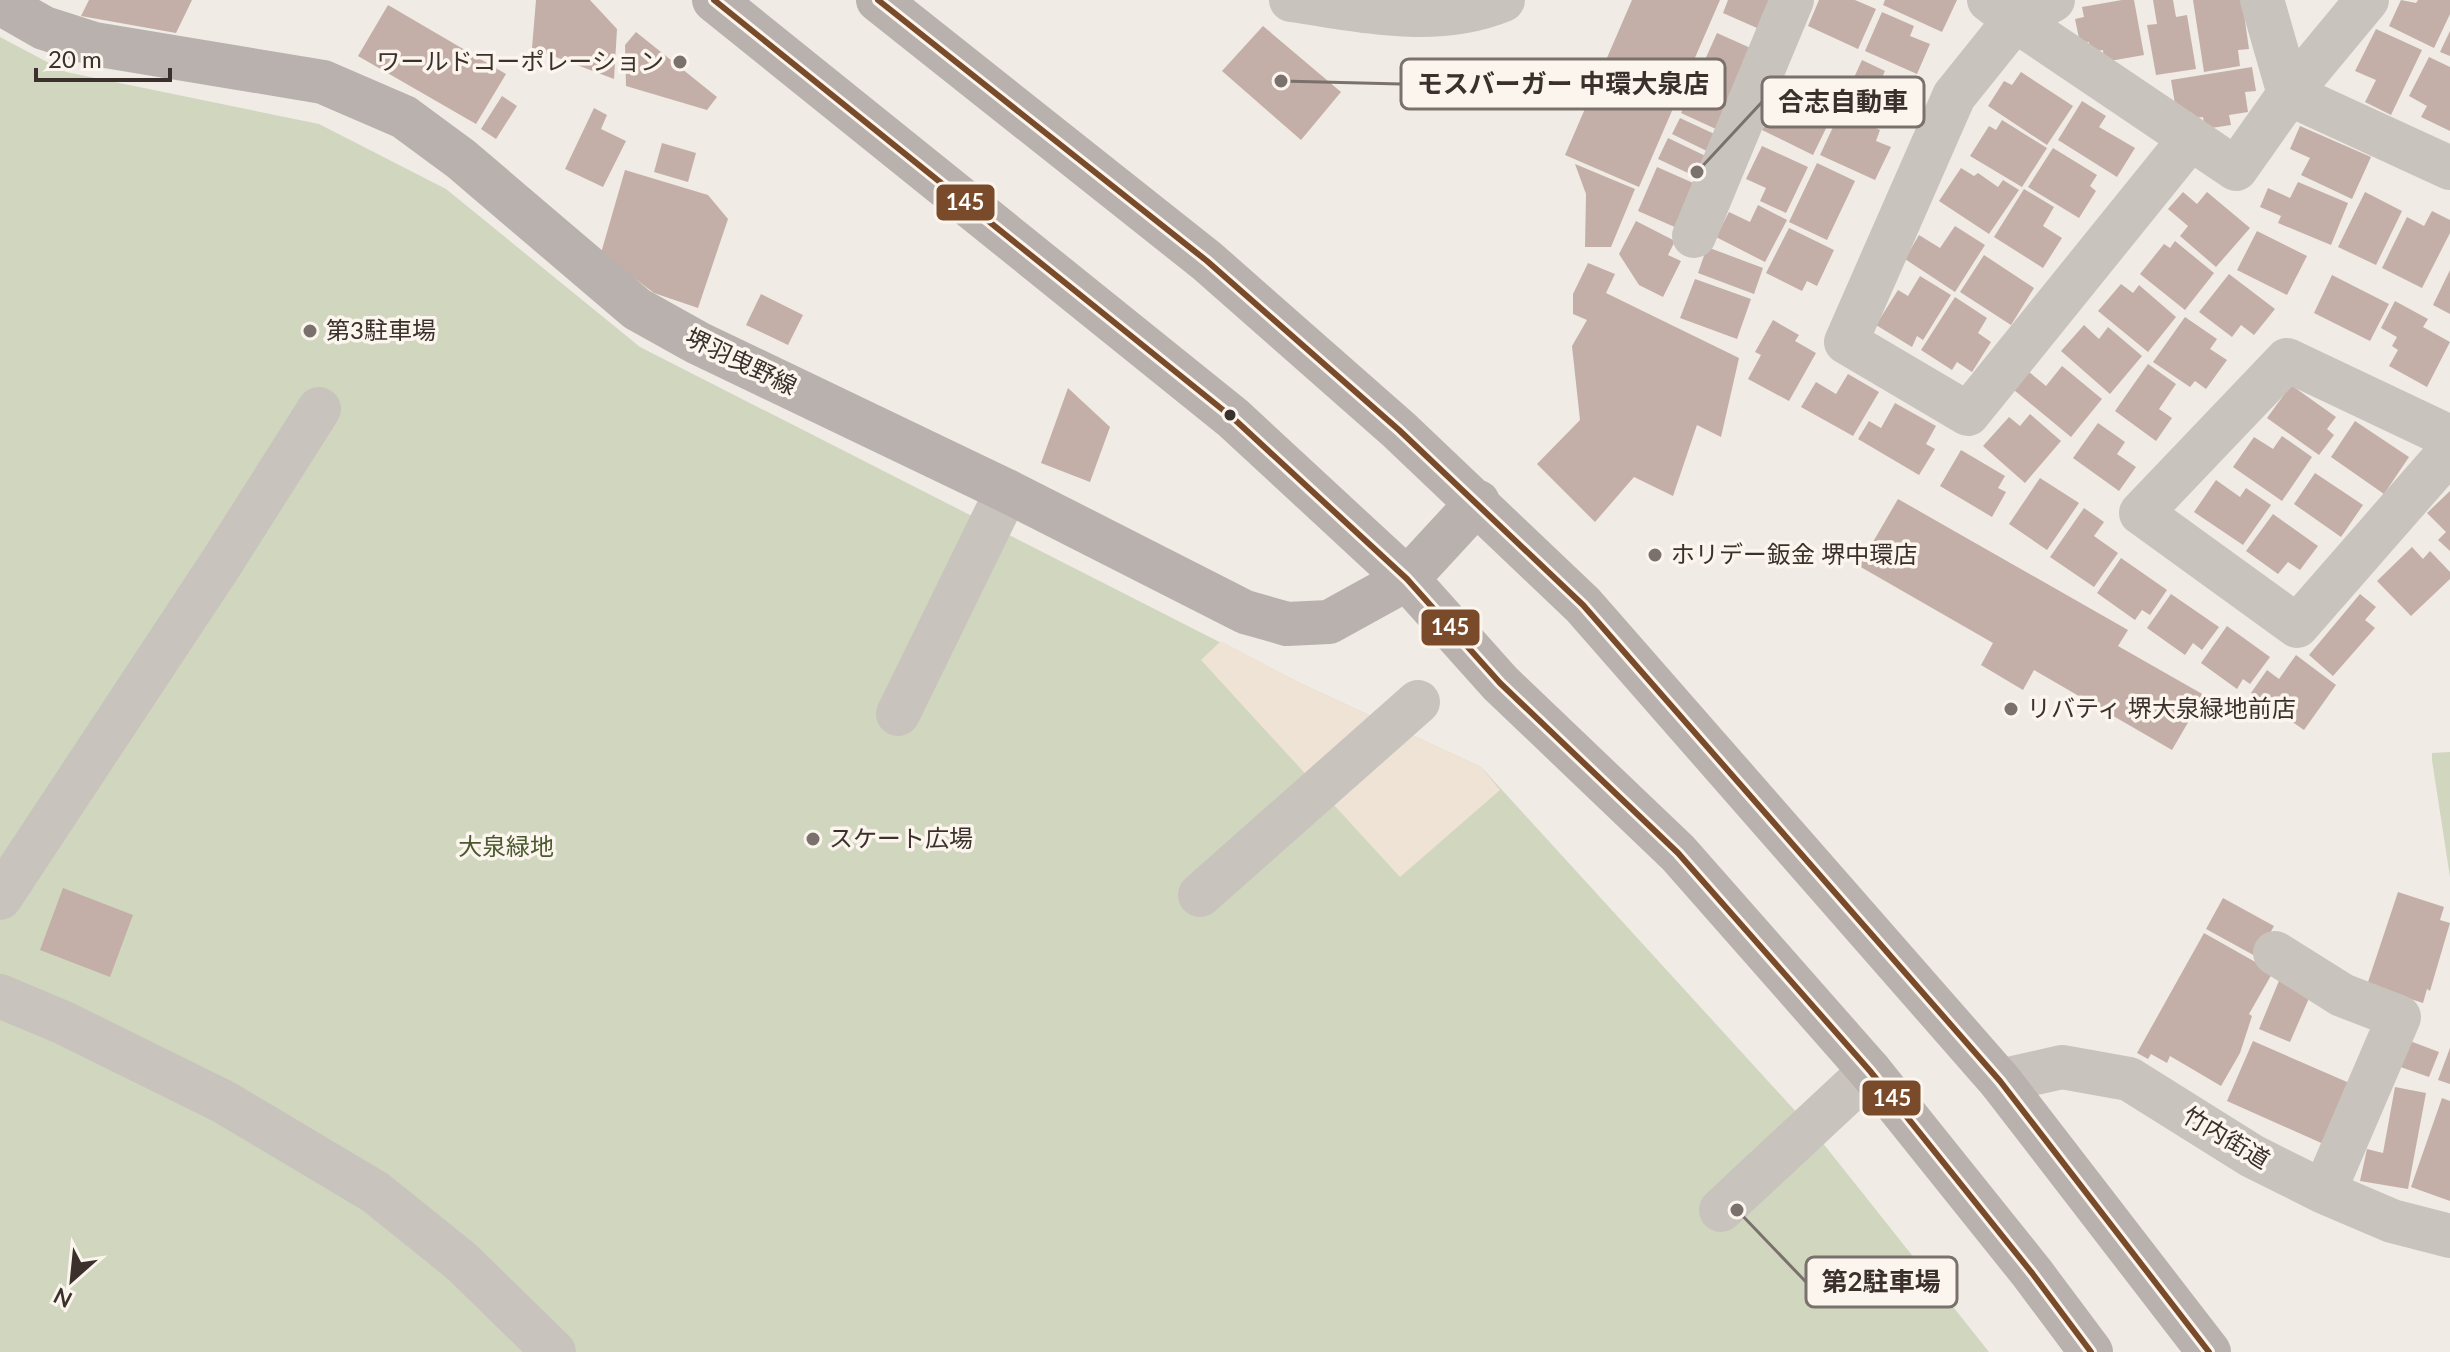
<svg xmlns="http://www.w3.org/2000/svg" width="2450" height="1352" viewBox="0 0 2450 1352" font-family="Lato,'Noto Sans JP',sans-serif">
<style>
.green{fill:#d1d6bf}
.plaza{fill:#eee3d5}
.building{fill:#c3afa7}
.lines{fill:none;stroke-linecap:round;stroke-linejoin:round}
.minor{stroke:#c9c3be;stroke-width:44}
.major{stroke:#b8b1ad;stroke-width:44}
.bus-1-casing{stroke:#fbf5ee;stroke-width:12}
.bus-1{stroke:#7a4b2a;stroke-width:6}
.poi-dot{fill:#7a716c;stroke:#fbf5ee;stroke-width:3}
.bus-dot{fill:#3b302b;stroke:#fbf5ee;stroke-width:3}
.labels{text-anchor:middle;stroke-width:7;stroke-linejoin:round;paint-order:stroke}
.poi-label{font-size:24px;fill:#3b302b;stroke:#fbf5ee;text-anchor:start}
.street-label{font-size:24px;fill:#3b302b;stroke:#fbf5ee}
.park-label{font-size:24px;fill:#4a5a2e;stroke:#fbf5ee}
.leader{fill:none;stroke:#7a716c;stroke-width:3}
.callout-dot{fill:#7a716c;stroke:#fbf5ee;stroke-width:3}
.callout{fill:#fbf5ee;stroke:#7a716c;stroke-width:3}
.callout-label{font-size:26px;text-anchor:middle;font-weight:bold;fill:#3b302b}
.line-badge{stroke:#fbf5ee;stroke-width:3}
.badge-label{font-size:22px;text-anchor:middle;font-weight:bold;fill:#fff}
</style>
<rect width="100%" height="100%" fill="#f0ebe5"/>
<path class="green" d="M0,37L66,72L319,124L446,189L640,347L1300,683L1481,767L1810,1127L1989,1352H0Z
M2450,752V877L2432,760V753Z"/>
<path class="plaza" d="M1221,641L1300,683L1481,767L1500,790L1400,877L1201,660Z"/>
<path class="building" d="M89,0H192L176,33L81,16Z
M536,0H590L617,29L614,79L532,48Z
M1632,0H1720L1639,187L1565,155Z
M1728,0H1780L1766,32L1723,13Z
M1819,0H1855L1876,9L1858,49L1808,26Z
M1885,0H1957L1942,32L1883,5Z
M2122,0H2134L2144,55L2104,62L2103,50L2090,52L2089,42L2080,43L2075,19L2084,17L2082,7Z
M2153,0H2173L2176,17L2187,15L2196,69L2156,75L2147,25L2157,24Z
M2193,0H2242L2249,49L2238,50L2240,66L2204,72Z
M2401,0L2416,3L2418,0H2450V14L2434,48L2389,26Z
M388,5L506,74L476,124L358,56Z
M1882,12L1914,26L1910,36L1930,44L1917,74L1865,51Z
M1263,26L1341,92L1301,140L1222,71Z
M2376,29L2422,50L2391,115L2365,102L2376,80L2355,71Z
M2450,31V56L2440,52Z
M636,32L717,97L707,110L626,86L625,45Z
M1717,33L1755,50L1718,130L1681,113Z
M2429,57L2450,67V131L2421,117L2427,106L2409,96Z
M1862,60L1885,71L1880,82L1918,100L1908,122L1897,117L1893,126L1842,104Z
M2252,67L2256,91L2245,92L2248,112L2229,115L2231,125L2205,129L2203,117L2186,119L2176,110L2171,80Z
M2021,72L2073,106L2047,145L1988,106L2004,81L2012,85Z
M502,96L517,106L496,139L481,129Z
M2082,101L2106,116L2099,127L2135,148L2117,177L2058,140Z
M1805,102L1832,116L1813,155L1762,130L1775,104L1798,116Z
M594,108L607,115L601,129L626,141L603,187L565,169Z
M1840,112L1880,130L1876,141L1891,147L1875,180L1820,155Z
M1680,118L1723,138L1715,155L1672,134Z
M2002,120L2047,148L2022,187L1970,156L1989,126L1996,130Z
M2300,126L2371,157L2352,199L2301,175L2310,158L2290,149Z
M1668,138L1714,160L1705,181L1658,159Z
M662,143L696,153L688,182L654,172Z
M1762,146L1808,167L1786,213L1760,201L1766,188L1746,179Z
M2053,148L2097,175L2090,186L2096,191L2079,218L2028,187Z
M1817,163L1855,181L1827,240L1789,222Z
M1575,164L1635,189L1611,247H1585L1586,194Z
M1657,167L1700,186L1677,228L1638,211Z
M1961,168L1974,176L1978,173L1998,187L2003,180L2019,190L1989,234L1939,201Z
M625,170L708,195L728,219L698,308L654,293L601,253Z
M2298,182L2348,203L2331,245L2278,223L2281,216L2260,207L2268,188L2290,198Z
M2024,189L2054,207L2043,226L2062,238L2043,268L1994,237Z
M2183,192L2197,204L2207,192L2250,228L2216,267L2180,236L2188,226L2168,209Z
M2365,192L2402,211L2376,265L2338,247Z
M1758,205L1787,220L1765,262L1716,237L1729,212L1750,222Z
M2432,211L2450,220V233L2422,288L2382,268L2407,217L2424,226Z
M1636,221L1675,241L1668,255L1681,261L1663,297L1639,285L1619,254Z
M1955,226L1985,245L1955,292L1905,259L1919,235L1940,248Z
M1789,228L1834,250L1817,286L1807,281L1802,291L1766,273Z
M2257,231L2307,256L2287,295L2237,270Z
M2175,241L2214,273L2185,310L2140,274L2164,244L2170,248Z
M1707,247L1763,268L1754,294L1698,273Z
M1984,255L2034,288L2011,325L1960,292Z
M1588,263L1615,274L1606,293L1739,358L1721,437L1697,425L1673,496L1634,477L1595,522L1537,464L1580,420L1572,346L1587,320L1573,314V294Z
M2450,270V314L2433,305Z
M2229,274L2275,309L2254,335L2241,325L2232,337L2199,312Z
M2332,275L2389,304L2370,341L2314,313Z
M1920,276L1951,295L1923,340L1917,336L1912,347L1876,325L1898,290L1908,296Z
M1695,279L1751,299L1737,339L1680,318Z
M2121,284L2133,293L2139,285L2176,317L2148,352L2098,311Z
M761,294L803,315L788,345L746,325Z
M1955,297L1987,318L1978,333L1991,342L1972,372L1957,362L1952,370L1921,350Z
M2395,301L2428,319L2423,327L2450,342L2427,387L2389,366L2398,350L2392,346L2397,337L2381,328Z
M2185,317L2217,339L2210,349L2227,360L2206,389L2195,381L2190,387L2153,362Z
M1773,320L1799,335L1795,341L1816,353L1789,401L1748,379L1761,355L1755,352Z
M2084,325L2099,339L2108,327L2142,356L2110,394L2061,351Z
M2148,364L2176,384L2159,409L2172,418L2156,441L2115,411Z
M2062,366L2102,399L2071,437L2014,390L2029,372L2046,386Z
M1848,374L1879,392L1853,436L1801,407L1816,382L1836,394Z
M2291,385L2336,417L2327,429L2334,435L2319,455L2267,418Z
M1068,388L1110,427L1090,482L1041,463Z
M1895,403L1936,426L1926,444L1935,449L1919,475L1858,439L1869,421L1881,428Z
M2030,414L2061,441L2025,483L1983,446L2009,417L2020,426Z
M2355,421L2409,457L2384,494L2331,457Z
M2098,423L2125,442L2117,454L2136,467L2119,491L2073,458Z
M2282,436L2312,457L2282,501L2233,467L2254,437L2273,449Z
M1961,450L2005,476L1998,488L2006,492L1992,517L1940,486Z
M2315,473L2363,505L2341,537L2294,504Z
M2040,478L2079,503L2047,550L2009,524Z
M2216,480L2240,497L2246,488L2271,505L2243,545L2194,512Z
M2450,491V551L2438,540L2446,532L2427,513Z
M1898,499L2128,630L2118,646L2204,695L2172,750L2034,670L2023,690L1981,665L1993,643L1859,566Z
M2084,508L2104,522L2094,536L2118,553L2094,587L2050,557Z
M2273,514L2318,546L2300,570L2288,562L2278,574L2246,551Z
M2412,547L2423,559L2430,551L2450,572V579L2411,616L2377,581Z
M2121,558L2167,590L2150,615L2142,610L2135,620L2097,593Z
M2171,594L2219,627L2202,650L2193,643L2185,655L2147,628Z
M2360,594L2376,607L2365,620L2375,628L2333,676L2309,655Z
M2227,626L2270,657L2250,684L2243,679L2237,689L2201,663Z
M2296,655L2336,685L2304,730L2251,693L2267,670L2279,679Z
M63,888L133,915L110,977L40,950Z
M2398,892L2444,907L2440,920L2450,923L2430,991L2427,989L2423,1003L2367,985Z
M2223,898L2274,926L2257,957L2206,929Z
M2204,933L2273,972L2249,1014L2252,1016L2240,1053L2221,1086L2170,1056L2167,1063L2151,1054L2148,1059L2137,1053Z
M2281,976L2313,989L2290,1042L2259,1029Z
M2402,1038L2439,1052L2429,1077L2392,1064Z
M2253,1041L2354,1085L2328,1146L2227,1101Z
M2450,1048V1084L2438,1080Z
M2395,1087L2426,1093L2408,1189L2360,1181L2367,1149L2383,1153Z
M2442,1098L2450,1101V1201L2411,1187Z"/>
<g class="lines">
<path class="minor" d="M1291,0C1363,10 1434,28 1503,0
M1989,0L2015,20L2236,169L2289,94L2262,0
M2053,0L2015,20L1954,96L1846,342L1968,414L2190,139
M2367,0L2289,94L2450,168
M1694,236L1792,0
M2450,437L2287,360L2141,513L2297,626L2450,451
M898,714L1007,491
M1200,895L1418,702
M0,898L220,565L319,409
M2275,953L2342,995L2399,1017L2324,1192
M0,996L64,1023L224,1102L375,1192L462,1262L554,1352
M2000,1081L2062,1067L2129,1079L2252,1156L2324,1192L2392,1221L2450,1236
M1721,1210L1870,1071"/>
<path class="major" d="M714,0L1233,418L1407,579L1500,683L1678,853L1870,1071L2032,1273L2091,1352
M878,0L1207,261L1399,430L1583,605L2000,1081L2209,1352
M0,3L44,28L94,44L323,82L404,117L461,159L637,309L698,343L1007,491L1245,612L1287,624L1329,622L1407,579L1478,502"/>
<defs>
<path id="bus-1" d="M714,0L1233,418L1407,579L1500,683L1678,853L1870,1071L2032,1273L2091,1352
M878,0L1207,261L1399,430L1583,605L2000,1081L2209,1352"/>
</defs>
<use href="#bus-1" class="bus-1-casing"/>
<use href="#bus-1" class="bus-1"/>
</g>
<g class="poi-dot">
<circle cx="680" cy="62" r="8"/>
<circle cx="310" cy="331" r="8"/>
<circle cx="1655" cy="555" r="8"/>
<circle cx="2011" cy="709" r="8"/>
<circle cx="813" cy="839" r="8"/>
</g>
<circle class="bus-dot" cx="1230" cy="415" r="7"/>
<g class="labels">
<g class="poi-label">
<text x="664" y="70" text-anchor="end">ワールドコーポレーション</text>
<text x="326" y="339">第3駐車場</text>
<text x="1671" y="563">ホリデー鈑金 堺中環店</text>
<text x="2027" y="717">リバティ 堺大泉緑地前店</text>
<text x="829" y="847">スケート広場</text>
</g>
<g class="street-label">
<text transform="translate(741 362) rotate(26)" y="8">堺羽曳野線</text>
<text transform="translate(2226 1138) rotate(31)" y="8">竹内街道</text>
</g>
<g class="park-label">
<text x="506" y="855">大泉緑地</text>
</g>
</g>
<path class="leader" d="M1281 81L1401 84M1697 172L1762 102M1737 1210L1806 1282"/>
<g class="callout-dot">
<circle cx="1281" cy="81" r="8"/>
<circle cx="1697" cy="172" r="8"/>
<circle cx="1737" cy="1210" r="8"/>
</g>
<g class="callout">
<rect x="1401" y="59" width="324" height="50" rx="8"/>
<rect x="1762" y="77" width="162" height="50" rx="8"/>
<rect x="1806" y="1257" width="151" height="50" rx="8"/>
</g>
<g class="callout-label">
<text x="1563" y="93">モスバーガー 中環大泉店</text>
<text x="1843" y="111">合志自動車</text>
<text x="1881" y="1291">第2駐車場</text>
</g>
<g class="line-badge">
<rect x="935" y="183" width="61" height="39" rx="8" fill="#7a4b2a"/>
<rect x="1420" y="608" width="61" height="39" rx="8" fill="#7a4b2a"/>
<rect x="1861" y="1079" width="61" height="38" rx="8" fill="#7a4b2a"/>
</g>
<g class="badge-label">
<text x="965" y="210">145</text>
<text x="1450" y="635">145</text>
<text x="1892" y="1106">145</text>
</g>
<g transform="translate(72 1280) rotate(207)" stroke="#fbf5ee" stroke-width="6" paint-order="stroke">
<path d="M0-6L14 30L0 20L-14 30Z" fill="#3b302b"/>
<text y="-12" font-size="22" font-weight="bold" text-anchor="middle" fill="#3b302b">N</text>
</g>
<path d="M36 68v12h134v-12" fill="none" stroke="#3b302b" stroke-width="4"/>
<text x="48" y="68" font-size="24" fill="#3b302b" stroke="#fbf5ee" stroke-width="6" paint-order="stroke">20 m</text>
</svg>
